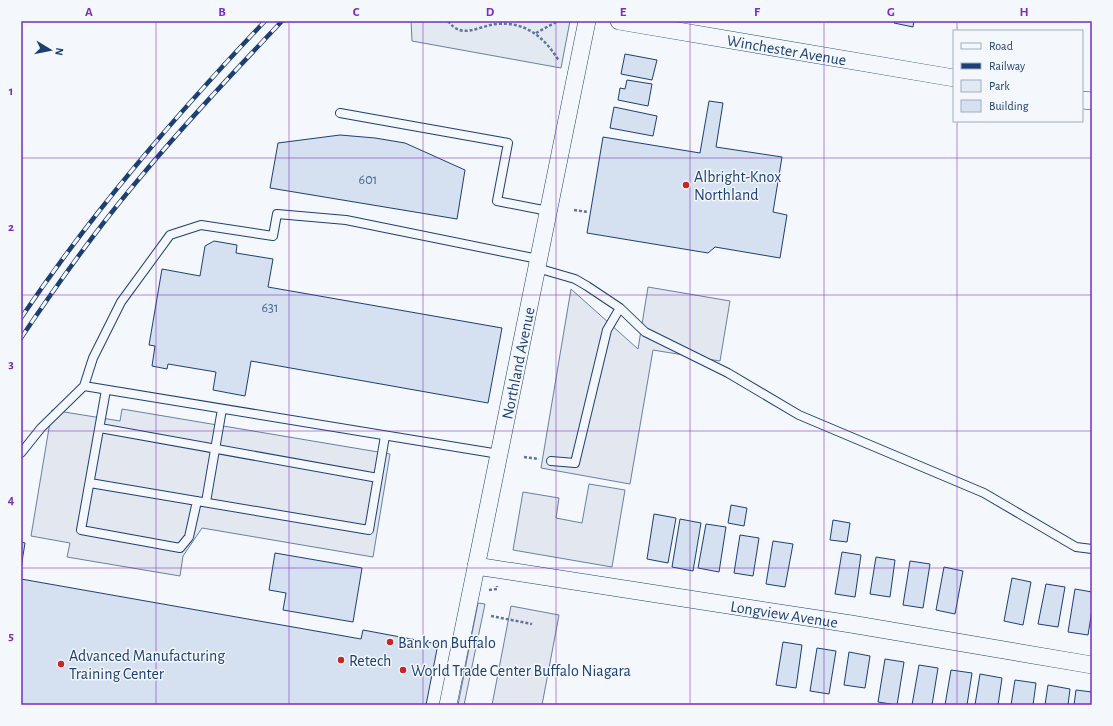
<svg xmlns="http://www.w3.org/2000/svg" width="1113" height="726" viewBox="0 0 1113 726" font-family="'Alegreya Sans',sans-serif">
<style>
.green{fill:#e3e9f0;stroke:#687fa3}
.parking{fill:#e3e8f0;stroke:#687fa3}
.building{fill:#d5e0f0;stroke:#1d3f73}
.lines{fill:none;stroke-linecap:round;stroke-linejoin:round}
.lane-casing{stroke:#1d3f73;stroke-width:10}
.street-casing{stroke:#1d3f73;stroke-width:18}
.path{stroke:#5e769c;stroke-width:2.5;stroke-dasharray:3 2;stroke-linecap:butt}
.lane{stroke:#f4f7fb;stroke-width:8}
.street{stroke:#f4f7fb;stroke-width:17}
.rail-casing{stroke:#1d3f73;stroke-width:4.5}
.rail{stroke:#f4f7fb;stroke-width:3;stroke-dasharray:9;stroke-linecap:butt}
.grid{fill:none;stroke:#7b2cbf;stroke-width:1;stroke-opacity:0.55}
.poi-dot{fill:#c62828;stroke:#f4f7fb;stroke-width:1.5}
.labels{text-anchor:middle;stroke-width:3;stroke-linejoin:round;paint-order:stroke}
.number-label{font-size:14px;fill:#4b6792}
.street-label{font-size:16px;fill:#1d3f73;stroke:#f4f7fb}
.poi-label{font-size:16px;fill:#1d3f73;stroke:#f4f7fb;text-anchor:start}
.neatline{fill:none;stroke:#7b2cbf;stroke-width:1.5}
.grid-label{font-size:13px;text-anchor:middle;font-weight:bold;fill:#7b2cbf}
</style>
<rect width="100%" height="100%" fill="#f4f7fb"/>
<path class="green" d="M411,21H570L561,68L412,41Z"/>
<path class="parking" d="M648,287L730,301L720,361L653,350L630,484L541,468L571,289L638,349Z
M122,409L390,454L373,557L202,528L183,556L180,576L67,557L70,543L31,536L52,410L120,421Z
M589,484L625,490L612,567L513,550L523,492L559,498L556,518L582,523Z
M478,603L485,604L464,705H458Z
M511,606L559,615L542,705H492Z"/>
<path class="building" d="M895,21H914L913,27L894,23Z
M625,54L657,60L652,80L621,74Z
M627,80L652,84L648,106L618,100L620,88L625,89Z
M709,101L723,103L716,147L782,157L773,212L787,215L780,258L715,247L708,253L587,233L603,137L700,153Z
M614,107L657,116L653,136L610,128Z
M340,135L375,138L405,143L465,170L457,219L270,188L278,143Z
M214,241L237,245L236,253L273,259L268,287L502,328L488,403L251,361L245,396L213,390L216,372L168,364L167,369L152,366L155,346L149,345L162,269L200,276L205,246Z
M731,505L747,508L744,526L728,523Z
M654,514L676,518L668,563L647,559Z
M680,519L701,523L693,571L672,567Z
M833,520L850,523L847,542L830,540Z
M706,524L726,527L719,572L698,568Z
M740,535L759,538L753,576L734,573Z
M773,541L793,544L785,587L766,584Z
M21,542L25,543L21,568Z
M842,552L861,555L855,597L835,594Z
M275,553L362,568L353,622L283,610L286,593L269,590Z
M876,557L895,560L890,597L870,594Z
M910,561L930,564L923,608L903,605Z
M944,567L963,571L955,614L936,610Z
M1012,578L1031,582L1023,625L1004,621Z
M21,579L361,639L363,630L438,644L426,705H21Z
M1046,584L1065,587L1058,627L1038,624Z
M1075,589L1092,592V610L1088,635L1068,632Z
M783,642L802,645L796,688L776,685Z
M817,648L836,651L829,694L810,691Z
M849,652L870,656L865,688L844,685Z
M885,659L904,662L897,705L878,702Z
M919,665L938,668L932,705H912Z
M951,670L972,673L967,705H945Z
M980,674L1002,678L998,705H975Z
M1015,680L1036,683L1033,705H1011Z
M1048,685L1070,689L1068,705H1045Z
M1076,690L1092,692V705H1074Z"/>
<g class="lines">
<defs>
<path id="lane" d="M340,113L508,143L497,201L548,211
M537,268L575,279L587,286L620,308L645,332L728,373L799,415L984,493L1076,547L1092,549
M84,386L93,358L121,302L170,235L201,225L273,236L277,214L346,220L538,259
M106,390L81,530L180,548L189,537L197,501
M100,428L378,478
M21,453L41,428L84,386L499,454
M551,461L575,463L607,330L620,308
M90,483L369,530L385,436
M206,502L222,409"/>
<g id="street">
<path id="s1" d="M619,21L954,78"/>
<path d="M1082,100L1092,101"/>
<path id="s2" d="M476,566L851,624L1092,665"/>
<path id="s3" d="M448,705L587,21"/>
</g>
</defs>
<use href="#lane" class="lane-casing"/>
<use href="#street" class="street-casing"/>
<path class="path" d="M448,21C462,40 478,26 496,24C526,21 545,38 559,61
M536,33L558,21
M574,210L588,212
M524,457L539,459
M489,590L497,589V586
M491,616L532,624"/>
<use href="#lane" class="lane"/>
<use href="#street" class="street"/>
<defs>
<path id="rail" d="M21,318C93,211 177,114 265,21
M21,338C56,286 93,234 133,186C180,129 231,75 282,21"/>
</defs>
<use href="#rail" class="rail-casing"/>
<use href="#rail" class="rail"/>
</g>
<path class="grid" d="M156,21V705M289,21V705M423,21V705M556,21V705M690,21V705M824,21V705M957,21V31M957,121V705M21,158H1092M21,295H1092M21,431H1092M21,568H1092"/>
<g class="poi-dot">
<circle cx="686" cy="185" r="4"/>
<circle cx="390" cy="642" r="4"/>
<circle cx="341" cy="660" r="4"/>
<circle cx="61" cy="664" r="4"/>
<circle cx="403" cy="670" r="4"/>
</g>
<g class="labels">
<g class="number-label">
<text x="368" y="184">601</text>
<text x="270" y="312">631</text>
</g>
<g class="street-label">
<text dy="6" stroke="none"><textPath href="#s1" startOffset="170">Winchester Avenue</textPath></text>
<text dy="6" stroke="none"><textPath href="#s3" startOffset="349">Northland Avenue</textPath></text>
<text dy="6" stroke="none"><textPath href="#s2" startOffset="312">Longview Avenue</textPath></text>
</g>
<g class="poi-label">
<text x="694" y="182">Albright-Knox<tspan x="694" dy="18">Northland</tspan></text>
<text x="398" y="648">Bank on Buffalo</text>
<text x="69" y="661">Advanced Manufacturing<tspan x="69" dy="18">Training Center</tspan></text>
<text x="349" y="666">Retech</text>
<text x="411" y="676">World Trade Center Buffalo Niagara</text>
</g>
</g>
<rect width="1113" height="726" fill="none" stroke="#f4f7fb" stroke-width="44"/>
<rect x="953" y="30" width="130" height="92" fill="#f4f7fb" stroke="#9eadc5"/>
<rect x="961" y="43" width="20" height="6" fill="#f4f7fb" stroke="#9eadc5"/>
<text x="989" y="50" font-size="12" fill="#1d3f73">Road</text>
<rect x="961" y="63" width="20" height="6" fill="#1d3f73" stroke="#9eadc5"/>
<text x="989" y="70" font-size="12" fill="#1d3f73">Railway</text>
<rect x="961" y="80" width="20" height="12" fill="#e3e9f0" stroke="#9eadc5"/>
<text x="989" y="90" font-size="12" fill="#1d3f73">Park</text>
<rect x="961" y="100" width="20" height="12" fill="#d5e0f0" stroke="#9eadc5"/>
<text x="989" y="110" font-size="12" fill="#1d3f73">Building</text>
<g transform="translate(50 50) rotate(100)" stroke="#f4f7fb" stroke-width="3" paint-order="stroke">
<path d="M0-3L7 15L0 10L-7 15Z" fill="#1d3f73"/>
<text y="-6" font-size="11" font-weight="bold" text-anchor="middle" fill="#1d3f73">N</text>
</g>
<rect x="22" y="22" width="1069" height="682" class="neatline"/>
<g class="grid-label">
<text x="89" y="16">A</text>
<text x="222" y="16">B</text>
<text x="356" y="16">C</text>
<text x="490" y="16">D</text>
<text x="623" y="16">E</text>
<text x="757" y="16">F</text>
<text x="891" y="16">G</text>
<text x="1024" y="16">H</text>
<text x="11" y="95">1</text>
<text x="11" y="231">2</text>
<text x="11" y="368">3</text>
<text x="11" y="504">4</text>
<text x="11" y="640">5</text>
</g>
</svg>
